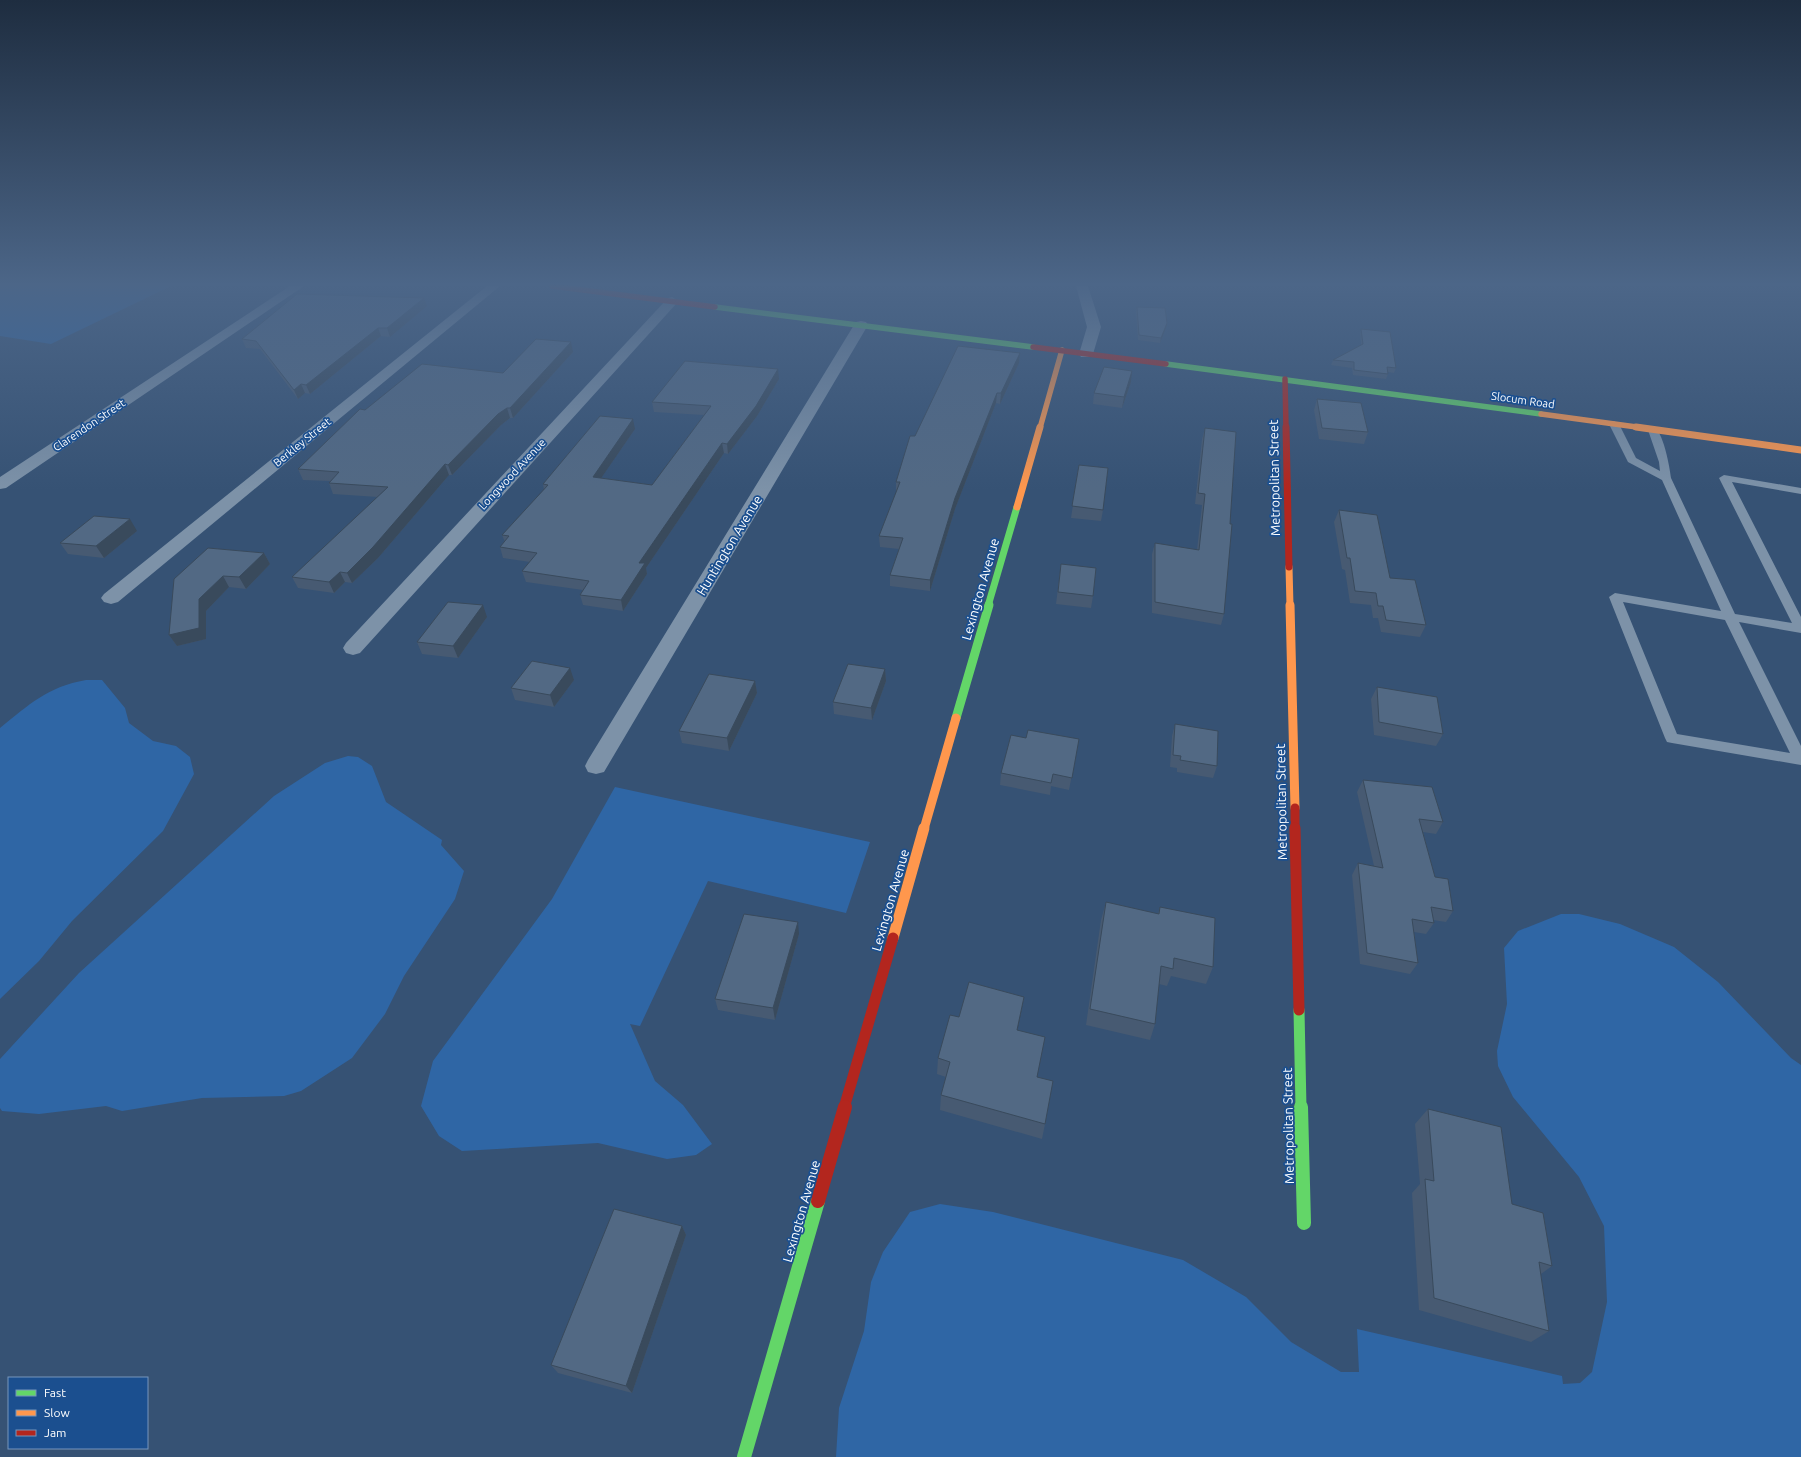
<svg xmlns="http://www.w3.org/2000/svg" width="1801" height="1457" viewBox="0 0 1801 1457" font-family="Ubuntu,sans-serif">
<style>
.green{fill:#2f66a5}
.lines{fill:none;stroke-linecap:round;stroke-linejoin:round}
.lane{fill:#7d92a8;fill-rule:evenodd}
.street{fill:#7d92a8;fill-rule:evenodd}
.fast-far4{stroke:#63d668;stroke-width:5.5}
.fast-far3{stroke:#63d668;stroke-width:7}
.fast-far2{stroke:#63d668;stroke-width:9}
.fast-far1{stroke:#63d668;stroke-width:11}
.fast{stroke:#63d668;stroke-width:14}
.slow-far3{stroke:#ff974d;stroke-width:5.5}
.slow-far2{stroke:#ff974d;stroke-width:7}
.slow-far1{stroke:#ff974d;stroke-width:9}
.slow{stroke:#ff974d;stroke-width:11}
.jam-far4{stroke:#b3261e;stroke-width:5.5}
.jam-far3{stroke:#b3261e;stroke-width:7}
.jam-far2{stroke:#b3261e;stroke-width:9}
.jam-far1{stroke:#b3261e;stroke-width:11}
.jam{stroke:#b3261e;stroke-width:14}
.wall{fill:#475a72}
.shaded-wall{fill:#394a5c}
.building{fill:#526984;stroke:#394a5c}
.labels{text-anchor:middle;stroke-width:3.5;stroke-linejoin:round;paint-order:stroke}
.far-street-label{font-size:11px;fill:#fff;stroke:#1b4f8f}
.street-label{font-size:13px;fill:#fff;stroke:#1b4f8f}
</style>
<rect width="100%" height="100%" fill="#365274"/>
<path class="green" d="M0,286H171L51,344L0,336Z
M86,680H102L125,708L129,723L153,741L176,746L190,757L194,774L163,831L72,921L39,961L0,999V728C30,704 47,687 86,680Z
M348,756L358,757L372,766L386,802L442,840L441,845L464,871L455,899L404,976L385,1014L352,1058L301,1091L284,1096L202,1098L122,1111L106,1106L39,1114L2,1111L0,1108V1059L79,973L274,796L325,763Z
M615,787L870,842L846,913L708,881L640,1026L630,1024L655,1081L683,1105L712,1144L696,1155L667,1159L598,1143L462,1151L439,1136L421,1106L433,1061L552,899Z
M1561,914H1579L1620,924L1674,947L1718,982L1791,1058L1801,1065V1457H836L839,1408L864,1331L871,1282L883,1252L910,1212L940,1204L993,1212L1183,1260L1246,1297L1291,1342L1341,1372H1359L1357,1329L1562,1376L1563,1384L1580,1383L1592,1372L1607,1302L1604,1226L1579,1177L1513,1097L1498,1066L1497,1051L1507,1004L1504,948L1518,931Z"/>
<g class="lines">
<path class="lane" d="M1614,421L1619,424L1636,458L1660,471L1659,462L1648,430L1653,427C1663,429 1670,468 1671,478L1735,614L1792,623L1719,478L1724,475L1801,488V494L1732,482L1801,617V633L1739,622L1801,746V765L1672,743L1667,742L1665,738L1609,597L1615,593L1721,611L1662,480L1628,462L1609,424ZM1623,602L1725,620L1790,753L1677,734Z"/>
<path class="street" d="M290,286H304L6,488L0,489V477Z
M487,286H500L118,602L111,604L104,602L101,598L104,594Z
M1076,286H1088L1101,327L1093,354L1091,357H1081L1079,354L1087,327Z
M672,297L678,301L676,304L360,653L353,655L346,653L343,648L346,643L668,298Z
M861,321L866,322L868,325L604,772L596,774L588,772L585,766L588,760L854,325L856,322Z"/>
<path class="fast-far4" d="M715,307L1033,347
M1166,364L1541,414"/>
<path class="fast-far3" d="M988,606L1017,507"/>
<path class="fast-far2" d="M956,718L989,605"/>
<path class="fast-far1" d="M1299,1010L1301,1108"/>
<path class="fast" d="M1301,1107L1304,1223
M744,1457L818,1201"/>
<path class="slow-far3" d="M1541,414L1644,428
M1040,428L1062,350"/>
<path class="slow-far2" d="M1636,427L1801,450
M1017,507L1040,427
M1289,567L1290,606"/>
<path class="slow-far1" d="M1290,605L1295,808
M924,829L956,718"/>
<path class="slow" d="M893,938L924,828"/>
<path class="jam-far4" d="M552,286L715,307
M1033,347L1166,364
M1285,379L1286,428"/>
<path class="jam-far3" d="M1286,427L1289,567"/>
<path class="jam-far2" d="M1295,808V829"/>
<path class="jam-far1" d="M1295,828L1299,1010
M844,1108L893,938"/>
<path class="jam" d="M818,1201L845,1107"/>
</g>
<path class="wall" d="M424,298L427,306L390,337L381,336L310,394L305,393L298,399L260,349L246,348L242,339Z
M1137,307L1166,328L1160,343L1138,340L1136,312Z
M1361,329L1396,368L1394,373L1388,372V374L1386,379L1353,375L1352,368L1331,365L1333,360L1361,345L1360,334Z
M573,352L513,418H510L501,425L452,475H449L378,558L352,583L345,582L334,593L298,588L292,577L378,497L333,494L329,483L330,481L303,480L298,469L365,410L503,373Z
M1020,353L1019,363L1000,404L996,403L955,509L930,591L890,586V575L899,549L880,547L879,536L896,493V482L915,436Z
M779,379L757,416L728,454L724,453L646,568L647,574L623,611L583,605L580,595L583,590L526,582L522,571L530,562L503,558L500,547L505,542L502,535L544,490L543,484L635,429L601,478L652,485L704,415L654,412L652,402Z
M1131,382L1122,408L1093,404L1094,393Z
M1317,399L1368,432L1364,444L1319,439L1314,410Z
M1205,428L1224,614L1221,625L1152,613V554L1155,543L1197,550L1202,505L1195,504L1202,439Z
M1079,465L1103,510L1101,521L1071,518Z
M1339,510L1426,625L1420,637L1381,632L1378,618H1373L1371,605L1350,603L1345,570L1342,569L1334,522Z
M137,531L104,558L68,554L60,543Z
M208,548L264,553L270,564L246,589L229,587L206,611V639L177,646L169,635Z
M1061,564L1093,596L1091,608L1056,604Z
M487,617L458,658L422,654L417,642Z
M885,669L886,681L872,720L834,714L833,702Z
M574,680L554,707L515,700L511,688Z
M755,681L757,693L729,751L682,743L679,731Z
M1377,687L1443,734L1436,746L1374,735L1371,699Z
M1175,724L1217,766L1213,778L1177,772V768L1170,767L1172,736Z
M1026,738L1079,739L1069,790L1051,786L1050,795L1000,785L1001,773Z
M1363,780L1443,822L1436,834L1423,832L1435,877L1453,911L1446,922L1433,920L1434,923L1426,934L1414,932L1418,963L1410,974L1360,964L1352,875L1358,863L1374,866L1357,792Z
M1106,902L1158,914L1160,907L1213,967L1206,984L1171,976L1167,986L1159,984L1155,1024L1150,1040L1086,1025L1101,920Z
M799,934L775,1020L718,1010L715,999Z
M1024,997L1017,1031L1037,1077L1045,1124L1042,1139L940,1110L941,1095L946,1077L937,1074L938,1058L959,1017Z
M1428,1109L1512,1204L1552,1266L1541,1274L1549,1331L1531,1342L1419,1310L1412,1193L1420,1184L1415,1124Z
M682,1226L686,1235L632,1393L558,1373L551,1365Z"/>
<path class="shaded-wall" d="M424,298L427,306L390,337L387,328Z
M1167,323L1166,328L1160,343L1161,338Z
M378,328L381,336L310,394L306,385Z
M571,342L573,352L513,418L510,408Z
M1020,353L1019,363L1000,404L1001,393Z
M778,369L779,379L757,416L728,454L727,444Z
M1132,371L1131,382L1122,408L1124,397Z
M301,384L305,393L298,399L294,390Z
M997,393L996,403L955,509L930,591V580L955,498Z
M507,408L510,418L501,425L452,475L448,465L498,414Z
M633,419L635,429L595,487L593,477Z
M722,443L724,453L646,568L647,574L623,611L621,600L639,563Z
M445,464L449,475L378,558L352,583L347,573Z
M130,519L137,531L104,558L96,546Z
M264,553L270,564L246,589L239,577Z
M340,572L345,582L334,593L329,582Z
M223,576L229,587L206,611V639L177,646L169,635L199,599Z
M483,605L487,617L458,658L453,646Z
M570,668L574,680L554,707L550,695Z
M885,669L886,681L872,720L871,708Z
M755,681L757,693L729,751L727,738Z
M798,922L799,934L775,1020L773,1008Z
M1024,997L1021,1013L1014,1047L1017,1030Z
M682,1226L686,1235L632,1393L626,1386Z"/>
<path class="building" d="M297,294L424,298L387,328H378L306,385L301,384L294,390L256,341L242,339Z
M1137,307L1165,308L1167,323L1161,338L1139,335Z
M1361,329L1390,332L1396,368L1387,367L1388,374L1354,370V362L1333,360L1363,344Z
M536,339L571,342L510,408H507L498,414L448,465L445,464L373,547L347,573L340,572L329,582L292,577L388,487L329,483L339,472L298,469L360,409L365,410L422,364L503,373Z
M958,346L1020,353L1001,393H997L955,498L930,580L890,575L903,538L879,536L900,482H896L910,436H915Z
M685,361L778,369L756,406L727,444L722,443L639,563H645L621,600L580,595L589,581L522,571L537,553L500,547L509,536L502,535L548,485L543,484L600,416L633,419L593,477L652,485L711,406L652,402Z
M1104,367L1132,371L1124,397L1094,393Z
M1317,399L1361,403L1368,432L1322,428Z
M1205,428L1236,432L1230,524H1232L1224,614L1155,602V543L1199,550L1205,494L1198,493Z
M1079,465L1108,468L1103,510L1072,506Z
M1339,510L1377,515L1390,578L1415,580L1426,625L1386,620L1383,606H1378L1376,593L1355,591L1350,558H1347Z
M94,516L130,519L96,546L60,543Z
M208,548L264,553L239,577L223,576L199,599V628L169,635L174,579Z
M1061,564L1096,568L1093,596L1058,592Z
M448,602L483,605L453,646L417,642Z
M532,661L570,668L550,695L511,688Z
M848,664L885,669L871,708L833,702Z
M709,674L755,681L727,738L679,731Z
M1377,687L1437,697L1443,734L1379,722Z
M1175,724L1218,731L1217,766L1180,760L1181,756L1173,755Z
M1028,730L1079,739L1072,778L1053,774L1051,783L1001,773L1011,735L1026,738Z
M1363,780L1432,787L1443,822L1419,819L1435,877L1448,879L1453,911L1431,907L1434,923L1412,919L1418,963L1367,953L1358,863L1383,868Z
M1106,902L1159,914L1160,907L1215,918L1213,967L1174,958L1173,969L1161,966L1155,1024L1090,1009Z
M744,914L798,922L773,1008L715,999Z
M969,982L1024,997L1017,1030L1045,1037L1037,1077L1053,1081L1045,1124L941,1095L950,1062L938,1058L950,1015L959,1017Z
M1428,1109L1501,1127L1512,1204L1543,1213L1552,1266L1539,1262L1549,1331L1434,1298L1425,1179L1434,1181Z
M614,1209L682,1226L626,1386L551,1365Z"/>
<linearGradient id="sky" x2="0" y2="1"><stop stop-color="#1e2d40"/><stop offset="0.58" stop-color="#4c6688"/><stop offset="1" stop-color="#4c6688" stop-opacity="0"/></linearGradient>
<rect width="1801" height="490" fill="url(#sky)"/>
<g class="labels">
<g class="far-street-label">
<text transform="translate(1523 400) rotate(8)" y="4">Slocum Road</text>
<text transform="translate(89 425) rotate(-34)" y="4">Clarendon Street</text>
<text transform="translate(302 442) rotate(-39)" y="4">Berkley Street</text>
<text transform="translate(512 474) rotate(-47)" y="4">Longwood Avenue</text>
</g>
<g class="street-label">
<text transform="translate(1274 478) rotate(-91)" y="5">Metropolitan Street</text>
<text transform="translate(729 545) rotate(-59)" y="5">Huntington Avenue</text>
<text transform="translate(980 589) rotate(-74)" y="5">Lexington Avenue</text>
<text transform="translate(1281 802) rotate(-91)" y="5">Metropolitan Street</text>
<text transform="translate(890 900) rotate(-74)" y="5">Lexington Avenue</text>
<text transform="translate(1288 1126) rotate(-91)" y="5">Metropolitan Street</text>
<text transform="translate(801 1211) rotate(-74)" y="5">Lexington Avenue</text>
</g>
</g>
<rect x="8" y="1377" width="140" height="72" fill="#1b4f8f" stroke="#7695bc"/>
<rect x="16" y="1390" width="20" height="6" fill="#63d668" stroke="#7695bc"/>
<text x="44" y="1397" font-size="12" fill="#ffffff">Fast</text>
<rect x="16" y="1410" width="20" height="6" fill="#ff974d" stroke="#7695bc"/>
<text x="44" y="1417" font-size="12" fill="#ffffff">Slow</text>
<rect x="16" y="1430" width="20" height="6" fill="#b3261e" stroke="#7695bc"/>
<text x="44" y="1437" font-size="12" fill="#ffffff">Jam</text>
</svg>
